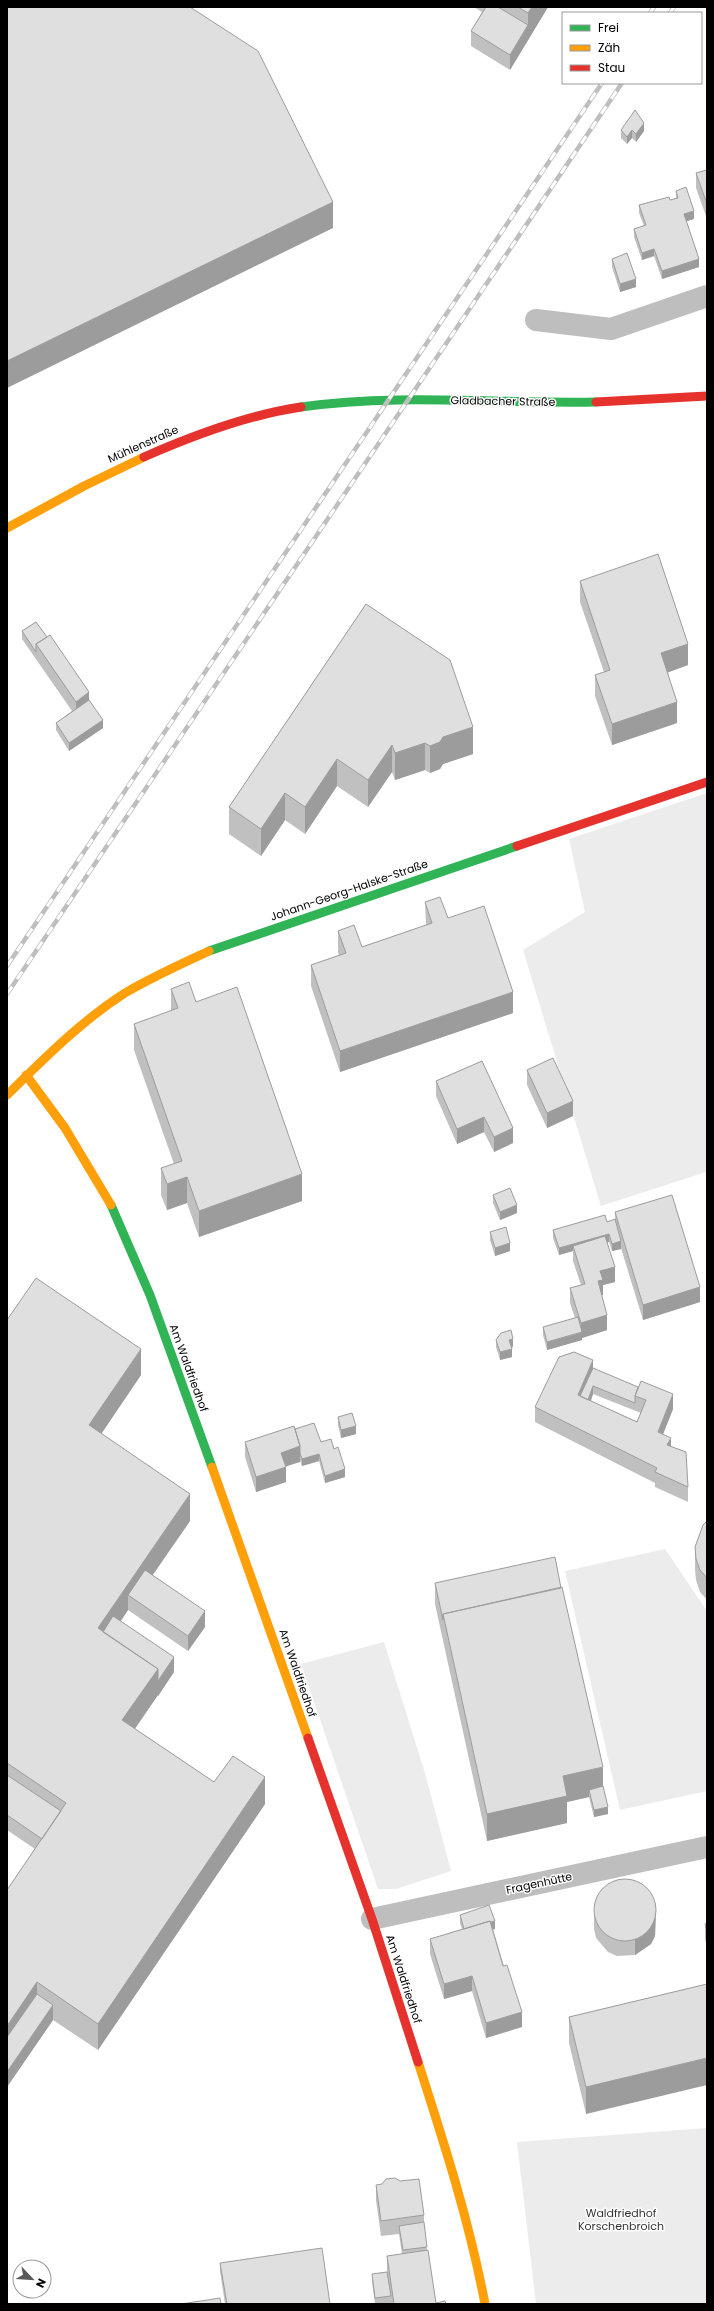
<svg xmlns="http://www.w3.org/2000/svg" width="714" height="2311" viewBox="0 0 714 2311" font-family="Poppins,sans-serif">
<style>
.green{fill:#ececec}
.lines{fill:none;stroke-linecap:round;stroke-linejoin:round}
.street{stroke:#bebebe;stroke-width:22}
.fast{stroke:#30b455;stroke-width:9}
.slow{stroke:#ff9f0a;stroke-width:9}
.jam{stroke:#e5322d;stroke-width:9}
.rail-casing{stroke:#bebebe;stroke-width:4.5}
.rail{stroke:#fff;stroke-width:3;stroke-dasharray:9;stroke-linecap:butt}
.wall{fill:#c0c0c0;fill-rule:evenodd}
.shaded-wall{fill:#9c9c9c}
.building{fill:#dfdfdf;stroke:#9c9c9c}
.labels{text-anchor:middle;stroke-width:3;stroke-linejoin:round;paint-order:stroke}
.street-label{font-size:11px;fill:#000;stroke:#fff}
.park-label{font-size:11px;fill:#333;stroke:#fff}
</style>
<rect width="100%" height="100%" fill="#fff"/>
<path class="green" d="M707,793L706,1172L601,1206L523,950L585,912L569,839Z
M665,1549L707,1611V1791L620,1810L565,1571Z
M384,1642L425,1773L451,1871L396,1889H378L301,1664Z
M707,2128V2304H536L517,2142Z"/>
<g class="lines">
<path class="street" d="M536,320L611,329L707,296
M372,1919L707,1847"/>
<path class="fast" d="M301,407C399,393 498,404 596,402
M209,951L517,846
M111,1205L150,1295L212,1467"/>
<path class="slow" d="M7,528L84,486L144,457
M26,1075L65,1128L111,1205
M7,1095C44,1059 81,1021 125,993C152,977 181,964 209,951
M212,1467L308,1738
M418,2062C444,2143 469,2220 485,2304"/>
<path class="jam" d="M596,402L707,396
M144,457C194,435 247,415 301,407
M517,846L707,782
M308,1738L372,1919L418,2062"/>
<defs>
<path id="rail" d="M650,13L654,7
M670,13L674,7
M7,966L602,83
M7,994L622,83"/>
</defs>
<use href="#rail" class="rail-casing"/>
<use href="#rail" class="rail"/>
</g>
<path class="wall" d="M474,7H548L510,70L471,46V31L482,12Z
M621,130L644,131L636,142L632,138L627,144L621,138Z
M707,170V219L696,188V173Z
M676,191L694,219L686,221L699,267L662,279L654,256L642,260L634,237V229L644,226L639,213V205L670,200L676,198Z
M612,259L636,287L620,292L612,267Z
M580,581L688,665L668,672L677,723L612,745L595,696V675L604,672L580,602Z
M366,604L473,754L443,764L440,769L430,773L425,770L395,780L392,772L368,807L337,786L305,834L285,820L261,856L229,834V807Z
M36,622L89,700L103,728L69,751L56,730V723L72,711L22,639V631Z
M425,902L448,918L513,1013L340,1072L311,986V965L339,955L338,952V931L362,947L426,925Z
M171,989L196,1002L302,1201L199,1237L187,1203L167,1210L161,1195V1168L174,1164L134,1050V1024L171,1011Z
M482,1061L513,1143L494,1152L484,1132L457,1144L436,1096V1081Z
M527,1070L573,1116L547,1128L527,1085Z
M493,1195L517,1213L500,1220L493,1203Z
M615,1212L700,1302L643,1320L621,1248V1249L612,1251L609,1242H607L615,1282L603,1285V1295H602L607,1330L582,1338V1340L547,1350L543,1335V1327L575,1318L570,1303V1288L581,1285L573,1261V1251L559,1255L553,1238V1230L607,1222L615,1219Z
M490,1232L510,1251L495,1256L490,1240Z
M7,1320L141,1375L101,1434L190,1521L153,1575L205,1627L188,1651L128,1610L121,1621L174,1672L158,1696V1695L135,1729L214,1782L265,1804L98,2050L53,2020L7,2087V1890L35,1849L7,1830Z
M496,1340L513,1347H511L512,1357L500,1360L496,1347Z
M593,1368L673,1409L663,1434L671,1446L688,1487V1502L655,1487V1483L535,1422V1407ZM593,1394L641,1413L637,1422L591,1401Z
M338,1417L356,1434L341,1438L338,1425Z
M295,1429L334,1449L345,1477L325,1483L319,1461L302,1466L300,1461L285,1466L286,1482L256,1492L245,1457V1442Z
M707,1521V1600L700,1592L696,1580L695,1569V1547Z
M435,1583L603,1786L608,1814L594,1817L589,1797L567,1802V1823L487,1841L435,1604Z
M594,1914L656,1918L655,1936L651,1944L635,1955L617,1956L608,1952L596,1938L594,1929Z
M460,1915L495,1929H493L522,2027L486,2038L472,1991L444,1999L430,1954V1939L462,1929L460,1923Z
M707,1923V1947L705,1939V1924Z
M707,1984L586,2114L569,2043V2017Z
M376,2185L424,2215V2228L427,2250L436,2303L446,2304H375L372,2282V2274L387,2272V2256L402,2254L399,2234L381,2236L376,2200Z
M220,2263L330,2304H225L220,2271Z"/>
<path class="shaded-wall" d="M532,7H548L510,70V55L528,25V13Z
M644,123V131L636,142V134Z
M632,130V138L627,144V137Z
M333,202V228L7,388V361Z
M694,211V219L684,222V214Z
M654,249V256L642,260V253Z
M699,259V267L662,279V271Z
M636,279V287L620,292V284Z
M688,644V665L661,675V653Z
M89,692V707L76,717V702Z
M677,702V723L612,745V724Z
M103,720V728L69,751V743Z
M473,727V754L443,764L440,769L430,773V746L443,737Z
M425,743V770L395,780V753Z
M392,745V772L368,807V780Z
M337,759V786L305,834V807Z
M285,793V820L261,856V829Z
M513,992V1013L340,1072V1051Z
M573,1101V1116L547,1128V1113Z
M484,1117V1132L457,1144V1129Z
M513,1128V1143L494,1152V1137Z
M302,1174V1201L199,1237V1211Z
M187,1177V1203L167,1210V1184Z
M517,1205V1213L500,1220V1212Z
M609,1234V1242L575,1251L573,1246V1251L559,1255V1248Z
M621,1241V1249L612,1251V1244Z
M510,1243V1251L495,1256V1248Z
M615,1267V1282L603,1285V1295L598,1296V1281L600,1271Z
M700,1287V1302L643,1320V1305Z
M607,1315V1330L582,1338V1340L547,1350V1342L581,1333V1323Z
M513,1339V1347L509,1348V1340Z
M141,1349V1375L89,1452V1425Z
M512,1349V1357L500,1360V1352Z
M593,1360V1375L581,1403L578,1395Z
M593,1386V1394L586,1414V1406Z
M673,1394V1409L658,1447V1432Z
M356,1426V1434L341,1438V1430Z
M671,1438V1453L667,1445Z
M300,1446V1462L281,1468V1453Z
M319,1454V1461L302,1466V1459Z
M286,1467V1482L256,1492V1477Z
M345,1469V1477L325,1483V1476Z
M190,1494V1521L135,1600L128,1595V1610L105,1644L98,1628Z
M205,1611V1627L188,1651V1636Z
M174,1657V1672L158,1696V1681Z
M158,1669V1695L122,1747V1720Z
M603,1767V1794L589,1790V1797L567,1802V1823L487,1841V1814L563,1776Z
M265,1777V1804L98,2050V2024Z
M608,1807V1814L594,1817V1810Z
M656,1903L655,1936L651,1944L635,1955V1940Z
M495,1921V1929L465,1938V1931Z
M472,1976V1991L444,1999V1984Z
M37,1982V2009L7,2052V2026Z
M53,2005V2020L7,2087V2072Z
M522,2012V2027L486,2038V2023Z
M707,2058V2085L586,2114V2087Z"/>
<path class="building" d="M7,7H190L258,51L333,202L7,361Z
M486,7H498L528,25L510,55L471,31Z
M518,7H532L528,13Z
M635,110L644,123L636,134L632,130L627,137L621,130Z
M707,170V204L696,173Z
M686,187L694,211L684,214L699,259L662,271L654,249L642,253L634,229L646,225L639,205L669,197L670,200L678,198L676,191Z
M627,253L636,279L620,284L612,259Z
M658,554L688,644L661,653L677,702L612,724L595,675L610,670L580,581Z
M366,604L450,660L473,727L443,737L440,742L430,746L425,743L395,753L392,745L368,780L337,759L305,807L285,793L261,829L229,807Z
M36,622L47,637L36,644V652L22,631Z
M50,635L89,692L76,702L36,644Z
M89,700L103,720L69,743L56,723Z
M440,897L448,918L484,906L513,992L340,1051L311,965L346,953L338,931L354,925L362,947L432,923L425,902Z
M189,982L196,1002L237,987L302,1174L199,1211L187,1177L167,1184L161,1168L182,1161L134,1024L178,1008L171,989Z
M553,1058L573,1101L547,1113L527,1070Z
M482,1061L513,1128L494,1137L484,1117L457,1129L436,1081Z
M510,1188L517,1205L500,1212L493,1195Z
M672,1195L700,1287L643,1305L615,1212Z
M605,1215L607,1222L615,1219L621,1241L612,1244L609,1234L559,1248L553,1230Z
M506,1227L510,1243L495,1248L490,1232Z
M605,1236L615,1267L600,1271L603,1280L598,1281L607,1315L581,1323L570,1288L585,1284L573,1246Z
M36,1278L141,1349L89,1425L190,1494L98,1628L158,1669L122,1720L214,1782L233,1756L265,1777L98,2024L37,1982L7,2026V1890L66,1803L7,1763V1320Z
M578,1317L582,1332L547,1342L543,1327Z
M511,1330L513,1339L509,1340L512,1349L500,1352L496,1340L501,1333Z
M574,1352L593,1360L578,1395L637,1422L646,1400L635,1396L641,1381L673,1394L658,1432L671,1438L667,1445L686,1452L688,1487L655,1472L657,1468L535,1407L559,1357Z
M593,1368L638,1387L635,1396V1403L593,1386L588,1400L580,1396Z
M352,1413L356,1426L341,1430L338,1417Z
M314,1423L321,1442L331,1439L334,1449L338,1447L345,1469L325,1476L319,1454L302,1459L300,1453V1446L295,1429Z
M294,1426L300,1446L281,1453L286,1467L256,1477L245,1442Z
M707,1521V1578L700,1570L696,1559L695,1547L703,1525Z
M555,1557L561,1588L443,1614V1620L435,1583Z
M145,1570L205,1611L188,1636L128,1595Z
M562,1587L603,1767L563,1776L567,1796L487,1814L443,1614Z
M113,1616L174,1657L158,1681V1669L103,1632Z
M7,1775L61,1811L42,1839L7,1815Z
M603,1786L608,1807L594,1810L589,1790Z
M594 1910a31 31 0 1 1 62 0a31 31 0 1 1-62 0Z
M489,1905L495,1921L491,1922L490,1921L464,1929L460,1915Z
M490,1921L503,1966L507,1965L522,2012L486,2023L472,1976L444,1984L430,1939Z
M707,1923V1932L705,1924Z
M707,1984V2058L586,2087L569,2017Z
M37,1994L53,2005L7,2072V2037Z
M395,2178L400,2181L419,2179L424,2215L381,2221L376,2185L382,2184L386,2179Z
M424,2222L427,2247L403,2250L399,2226Z
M322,2248L330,2304H227L220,2263Z
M428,2250L436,2303L445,2301L446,2304H394L387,2256Z
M387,2272L391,2296L375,2298L372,2274Z
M220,2298L221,2304H181Z"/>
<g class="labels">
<g class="street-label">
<text transform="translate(503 401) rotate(1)" y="4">Gladbacher Straße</text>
<text transform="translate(143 444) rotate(-24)" y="4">Mühlenstraße</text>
<text transform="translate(349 890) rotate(-19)" y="4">Johann-Georg-Halske-Straße</text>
<text transform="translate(189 1368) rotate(70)" y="4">Am Waldfriedhof</text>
<text transform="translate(298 1673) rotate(71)" y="4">Am Waldfriedhof</text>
<text transform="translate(539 1883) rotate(-12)" y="4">Fragenhütte</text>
<text transform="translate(404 1979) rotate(72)" y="4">Am Waldfriedhof</text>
</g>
<g class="park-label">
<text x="621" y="2217">Waldfriedhof<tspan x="621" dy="13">Korschenbroich</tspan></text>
</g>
</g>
<rect width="714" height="2311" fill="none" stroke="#000000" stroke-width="16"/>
<rect x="562" y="12" width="140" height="72" fill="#ffffff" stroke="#999999"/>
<rect x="570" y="25" width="20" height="6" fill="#30b455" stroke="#999999"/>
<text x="598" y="32" font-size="12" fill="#000000">Frei</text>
<rect x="570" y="45" width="20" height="6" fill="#ff9f0a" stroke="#999999"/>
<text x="598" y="52" font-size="12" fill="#000000">Zäh</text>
<rect x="570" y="65" width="20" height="6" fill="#e5322d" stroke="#999999"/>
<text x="598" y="72" font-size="12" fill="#000000">Stau</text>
<g transform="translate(32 2279) rotate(115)"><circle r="19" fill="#ffffff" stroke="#999999"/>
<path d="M0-3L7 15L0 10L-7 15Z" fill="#595959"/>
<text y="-6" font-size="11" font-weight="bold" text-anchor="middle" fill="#000000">N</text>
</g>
</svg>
